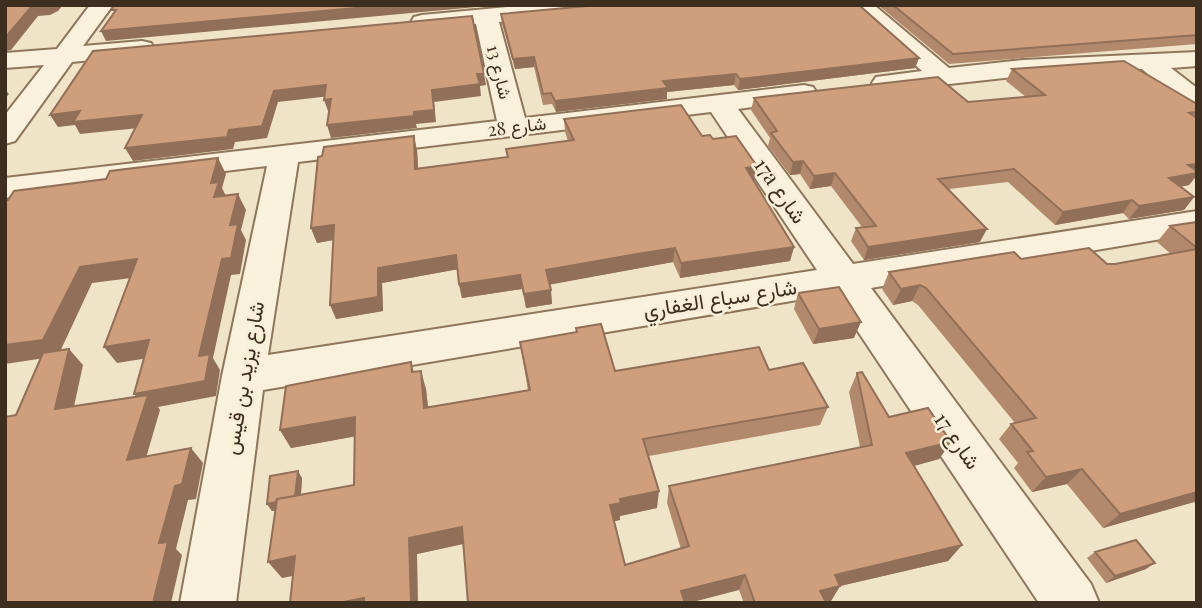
<svg xmlns="http://www.w3.org/2000/svg" width="1202" height="608" viewBox="0 0 1202 608" font-family="'Playfair Display',Vazirmatn,serif">
<style>
.lines{fill:none;stroke-linecap:round;stroke-linejoin:round}
.street-casing{stroke:#8d765c;stroke-width:4}
.street{fill:#faf1dc;fill-rule:evenodd}
.wall{fill:#b2896c}
.shaded-wall{fill:#916f58}
.building{fill:#cf9f7d;stroke:#916f58;stroke-width:2}
.labels{text-anchor:middle;stroke-width:5;stroke-linejoin:round;paint-order:stroke}
.far-street-label{font-size:18px;fill:#3d2e20;stroke:#f7eed8}
.street-label{font-size:21px;fill:#3d2e20;stroke:#f7eed8}
</style>
<rect width="100%" height="100%" fill="#f0e4c8"/>
<g class="lines">
<defs>
<path id="street" d="M90,5H113L83,46L142,41L151,43L154,48L151,53L142,55L72,62L15,141L5,144V115L44,65L5,68V53L57,49Z
M530,5H615L612,10L604,12L499,22L525,118L804,85L813,87L817,93L813,99L738,109L853,264L1197,211V233L871,288L1091,584L1099,603H1039L833,294L263,390L236,603H180L222,376L267,166L5,198V178L497,121L476,24L422,29L414,27L411,22L414,17L422,15ZM711,112L817,270L268,355L298,162Z
M849,5H874L949,68L1023,60L1197,52V66L1171,68L1197,88V110L1187,108L1142,69L1023,76L885,91L876,89L872,83L876,77L922,71Z"/>
</defs>
<use href="#street" class="street-casing"/>
<use href="#street" class="street"/>
</g>
<path class="wall" d="M878,5H1197V44L949,64Z
M501,14L919,58L915,68L738,90L734,85L667,92V99L556,112L552,104L543,105L534,67L515,69L502,24Z
M1012,69L1197,104V175L1189,185L1180,187L1194,197L1184,210L1129,219L1123,213L1055,225L1008,182L949,189L980,242L864,260L851,241L856,228L862,227L831,186L810,189L800,174L790,175L768,146L770,138L751,110L754,98L968,102L1026,97L1006,81Z
M564,119L702,136L713,139L754,180H753L794,247L790,261L680,278L673,262L550,284L552,304L526,308L522,289L462,298L459,284L458,269L382,283L383,311L336,319L333,240L317,243L311,228L322,156L417,150L418,168L507,157L506,149L568,141L565,132Z
M1197,222V505L1194,502L1103,528L1067,484L1032,492L1014,468L1018,463L999,439L1011,424L1015,423L918,305L912,301L893,305L882,289L889,272L1021,259L1115,264L1171,254L1157,242L1170,226Z
M798,293L854,338L813,344L794,309Z
M576,328L615,371L769,370L828,407L820,425L649,456L657,508L620,516V520L614,521L625,565L681,549L667,503L669,486L860,447L849,392L857,373L889,417L951,442L939,459L914,466L962,545L948,561L840,586L831,601L825,603H744L739,590L463,544L417,554L282,578L275,511H272L267,504L302,478L301,495L354,485L355,436L291,448L280,430L411,362L414,372L426,389L428,407L528,391L520,342L576,332Z
M1095,552L1146,569L1106,583L1087,558Z"/>
<path class="shaded-wall" d="M42,5H63L58,11L50,15L38,16L11,50L5,51V38L32,6Z
M389,5H498L106,41L101,31Z
M534,57V67L515,69L513,59Z
M919,58L915,68L738,90L740,79Z
M477,74H484L486,85L480,86L481,96L434,102L436,122L416,124L417,128L331,138L327,125L414,112L432,90Z
M736,74L734,85L667,92V99L556,112L555,101L663,81Z
M326,85L330,96L278,102L267,138L235,142L233,149L133,161L125,148L274,91Z
M5,89L9,94L5,99Z
M331,99L334,111H328L324,100Z
M80,111L142,115L149,127L80,134L75,125L58,127L50,115Z
M414,136L417,150L419,183L415,169Z
M218,158L226,174L222,188L227,198L214,197L211,183Z
M803,161L800,174L790,175L793,162Z
M1197,164V175L1189,185L1159,191L1169,178L1188,165Z
M757,166L754,180L743,182L746,168Z
M835,173L831,186L810,189L814,176Z
M238,194L246,210L241,230L246,240L240,274L231,275L213,358L220,370L216,396L158,407L160,410L141,475L127,460L144,405L134,394L199,356Z
M1194,197L1184,210L1129,219L1139,206Z
M1132,200L1123,213L1055,225L1063,212Z
M334,225L339,239L317,243L311,228Z
M987,229L980,242L864,260L868,247Z
M794,247L790,261L680,278L681,263Z
M675,248L673,262L548,285L546,270Z
M456,255L459,269L382,283L383,311L336,319L330,305L378,268Z
M137,259L147,276L92,283L58,356L5,364V345L80,267Z
M520,275L522,289L462,298L459,284Z
M920,285L912,301L893,305L901,289Z
M551,290L552,304L526,308L524,294Z
M861,322L854,338L813,344L819,329Z
M149,340L161,356L117,363L104,347Z
M69,349L83,365L70,425L55,409Z
M421,371L426,389L430,426L424,408Z
M355,417L363,435L291,448L280,430Z
M951,442L939,459L895,471L906,453Z
M191,448L203,463L196,499L188,500L176,549L182,555L171,603H153L159,543L175,486Z
M1082,469L1067,484L1032,492L1046,477Z
M298,471L302,478L300,505L272,511L267,504Z
M659,491L657,508L620,516V520L610,522V505L620,499Z
M1197,492V500L1194,502L1103,528L1120,514Z
M462,527L467,543L417,554L418,603H411L409,538Z
M962,545L948,561L840,586L831,601L823,603L820,591L835,575Z
M295,556L307,572L282,578L268,562Z
M1155,563L1146,569L1106,583L1115,576Z
M745,575L739,590L689,603H679L681,591Z
M364,598L367,603H339Z"/>
<path class="building" d="M5,5H42L32,6L5,38Z
M115,5H389L101,31L116,10H111Z
M598,5H859L919,58L740,79L736,74L663,81L668,88L555,101L551,93L543,94L534,57L513,59L501,14Z
M893,5H1197V35L953,54Z
M472,16L484,74H477L480,84L432,90L434,110L414,112V116L327,125L331,99L324,100L326,85L274,91L262,126L229,130L227,137L125,148L142,115L73,122L80,111L50,115L93,51Z
M1124,61L1197,104V112L1189,113L1197,118V164L1188,165L1197,171V173L1169,178L1194,197L1139,206L1132,200L1063,212L1014,169L938,179L987,229L868,247L856,228L876,226L835,173L814,176L803,161L793,162L771,133L777,131L754,98L938,77L968,102L1045,95L1012,69Z
M681,105L702,136L710,135L713,139L736,136L757,166L746,168L794,247L681,263L675,248L637,254L546,270L551,290L524,294L520,275L459,284L456,255L378,268V297L330,305L334,225L311,228L318,157L322,156L324,147L414,136L415,169L508,157L506,149L574,140L564,119Z
M218,158L211,183L219,182L214,197L238,194L230,225L238,224L231,258L222,259L199,356L210,354L205,381L134,394L149,340L104,347L137,259L80,267L43,340L5,345V201L8,200L14,191L106,179L110,171Z
M1197,222V248L1170,226Z
M1089,248L1107,264H1115L1197,249V492L1120,514L1082,469L1046,477L1027,452L1033,451L1011,424L1036,418L926,288L920,285L901,289L889,272L1014,252L1021,259Z
M839,287L861,322L819,329L798,293Z
M601,324L615,371L759,347L769,370L803,363L828,407L643,439L659,491L620,499L621,503L610,505L625,565L689,546L669,486L872,445L857,373L862,372L889,417L928,408L951,442L906,453L962,545L835,575L840,586L820,591L826,602L824,603H755L745,575L681,591L685,603H468L462,527L409,538L411,603H364V598L339,603H290L295,556L268,562L277,499L354,485L355,417L280,430L286,386L411,362L412,372L421,371L424,408L530,390L520,342L577,332L576,328Z
M69,349L55,409L148,395L127,460L191,448L182,484L175,486L159,543L168,542L153,603H5V417L16,415L43,353Z
M298,471L295,496L277,499L276,502L267,504L270,476Z
M1136,540L1155,563L1115,576L1095,552Z"/>
<g class="labels">
<g class="far-street-label">
<text transform="translate(499 72) rotate(76)" y="6">شارع 13</text>
<text transform="translate(517 127) rotate(-7)" y="6">شارع 28</text>
</g>
<g class="street-label">
<text transform="translate(780 191) rotate(55)" y="7">17a شارع</text>
<text transform="translate(720 299) rotate(-9)" y="7">شارع سباع الغفاري</text>
<text transform="translate(244 378) rotate(-80)" y="7">شارع يزيد بن قيس</text>
<text transform="translate(957 441) rotate(55)" y="7">شارع 17</text>
</g>
</g>
<rect width="1202" height="608" fill="none" stroke="#3d2e20" stroke-width="14"/>
</svg>
